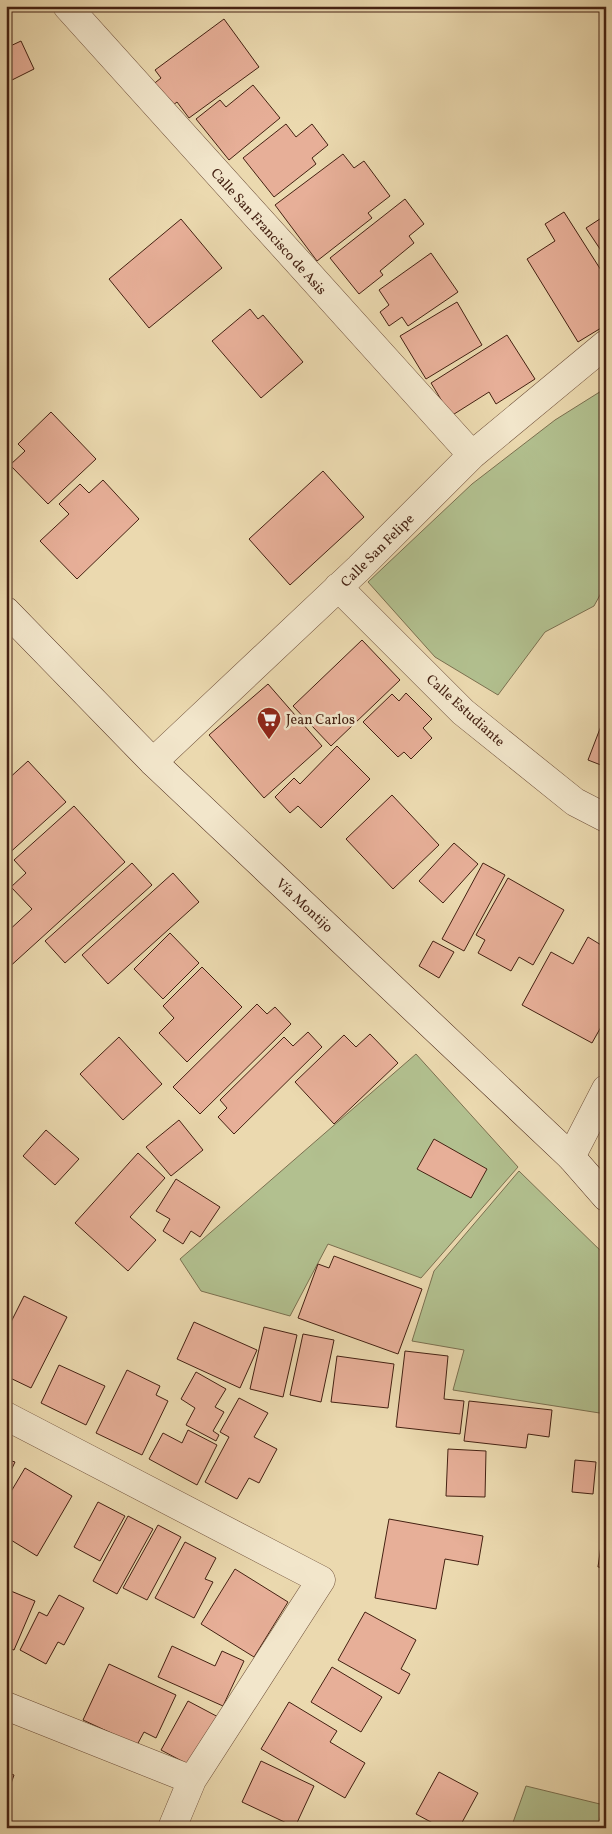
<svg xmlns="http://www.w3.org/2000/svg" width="612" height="1834" viewBox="0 0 612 1834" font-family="Vollkorn,serif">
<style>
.green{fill:#b2c08f;stroke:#7b7050}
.building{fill:#e7af98;stroke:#442112}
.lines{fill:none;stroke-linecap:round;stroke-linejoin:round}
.street-casing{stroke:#6e4f39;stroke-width:29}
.secondary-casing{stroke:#442112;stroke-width:29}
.street{stroke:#f2e6cb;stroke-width:28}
.secondary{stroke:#f2e6cb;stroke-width:28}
.labels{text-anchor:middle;stroke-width:5;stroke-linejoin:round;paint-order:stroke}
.street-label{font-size:14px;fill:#442112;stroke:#f2e6cb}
.poi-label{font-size:14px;fill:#442112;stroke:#f2e6cb;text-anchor:start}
</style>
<rect width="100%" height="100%" fill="#ebd9af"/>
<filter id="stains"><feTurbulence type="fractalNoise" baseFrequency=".004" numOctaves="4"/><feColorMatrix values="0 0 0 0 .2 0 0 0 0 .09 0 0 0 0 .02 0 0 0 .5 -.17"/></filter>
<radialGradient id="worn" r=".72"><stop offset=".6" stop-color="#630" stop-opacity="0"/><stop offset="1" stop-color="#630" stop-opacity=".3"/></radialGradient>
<path class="green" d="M606,388V584L594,606L545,632L498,695L435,657L368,582L472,484L555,420Z
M416,1054L518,1167L421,1278L328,1244L290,1316L201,1291L180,1259Z
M519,1171L606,1256V1414L453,1390L464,1350L412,1341L434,1271Z
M526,1786L604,1805L597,1828H511Z"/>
<path class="building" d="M224,19L259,67L189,118L177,102L168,109L151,86L161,78L155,70Z
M21,41L34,69L6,83V48Z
M253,85L280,118L229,160L196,119L220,100L226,107Z
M286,124L296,137L312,124L328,145L312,158L316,164L274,197L243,158Z
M343,154L354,168L364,161L390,196L368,213L372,218L317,261L275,205Z
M405,199L424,224L409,236L414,243L380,271L383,275L359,294L330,258Z
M564,212L606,278V298L602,300L606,306V325L578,342L527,259L555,241L545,224Z
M606,215V258L586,228Z
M181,219L222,268L149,328L109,279Z
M431,253L458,292L408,326L402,317L389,326L380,312L389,305L379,290Z
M457,302L482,345L426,379L400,336Z
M250,309L258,319L263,315L303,362L261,398L212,341Z
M507,335L535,379L496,404L489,392L451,416L431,383Z
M51,412L96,459L48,504L10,465L25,451L18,444Z
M323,471L364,517L290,585L249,539Z
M103,480L139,519L77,579L40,541L69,514L59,504L80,484L89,493Z
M362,640L400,680L331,746L293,706Z
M268,684L322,746L264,798L209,735Z
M406,693L432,719L423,728L432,738L411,759L404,752L398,757L363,722L392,694L399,701Z
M606,713V767L588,760Z
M337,746L370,779L321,828L298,806L290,813L275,797L294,778L300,784Z
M28,761L66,802L6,856V781Z
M392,795L439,845L393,889L346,839Z
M74,806L125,862L6,970V933L32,909L11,887L26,873L14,860Z
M454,843L478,864L443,903L419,881Z
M132,863L152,885L65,963L45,941Z
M483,863L505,875L464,951L442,939Z
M173,873L199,902L108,984L82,955Z
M508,878L564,910L533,965L519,957L511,971L478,953L485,940L476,935Z
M170,933L199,963L163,999L134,969Z
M588,937L606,948V1018L592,1043L522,1005L551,952L573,964Z
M433,941L454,952L439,978L419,966Z
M202,967L242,1007L187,1062L159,1033L174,1018L163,1006Z
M257,1004L267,1014L275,1007L291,1024L200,1114L173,1087Z
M308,1032L322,1047L234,1134L218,1117L227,1108L220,1100L284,1037L293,1046Z
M370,1034L398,1063L334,1124L295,1082L344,1035L356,1047Z
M119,1037L162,1084L123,1120L80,1074Z
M179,1120L203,1150L171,1176L146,1147Z
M46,1130L79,1159L55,1185L23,1156Z
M434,1139L487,1169L471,1198L417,1169Z
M138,1153L165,1178L130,1217L156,1240L128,1271L75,1223Z
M176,1179L220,1207L200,1237L191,1231L183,1244L163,1231L170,1219L156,1211Z
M334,1256L422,1289L398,1354L298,1318L318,1264L329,1268Z
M24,1296L67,1317L31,1388L6,1376V1332Z
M194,1322L257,1350L240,1388L177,1359Z
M264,1327L297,1335L283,1397L250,1389Z
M303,1334L334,1340L321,1402L290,1395Z
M405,1351L448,1356L444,1399L464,1401L460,1434L396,1427Z
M337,1356L394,1364L388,1408L331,1402Z
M59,1365L105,1386L86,1425L41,1403Z
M127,1370L160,1386L156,1395L168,1401L142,1455L96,1433Z
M196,1372L226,1389L215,1407L224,1412L213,1431L219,1435L216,1441L186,1425L195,1408L181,1399Z
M239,1398L268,1413L254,1437L277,1449L259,1483L249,1478L237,1499L205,1482L229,1437L220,1432Z
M469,1401L552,1410L549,1437L528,1434L526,1448L464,1441Z
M188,1430L217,1445L197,1485L149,1459L163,1433L182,1443Z
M448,1449L486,1451L485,1497L446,1496Z
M6,1459L15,1462L6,1481Z
M575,1460L596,1462L593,1494L572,1492Z
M25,1468L72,1496L37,1556L6,1537V1500Z
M98,1502L125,1516L100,1561L74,1547Z
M128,1516L153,1529L117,1594L93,1581Z
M389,1519L483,1536L478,1565L445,1559L436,1609L375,1598Z
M158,1525L181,1537L147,1600L123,1588Z
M603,1531L606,1532V1568L598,1567Z
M185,1542L216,1558L205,1579L213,1582L194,1618L155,1598Z
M235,1569L288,1602L254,1657L201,1624Z
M6,1589L35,1601L14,1650L6,1647Z
M59,1595L84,1608L64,1645L58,1642L46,1664L20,1650L39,1612L47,1616Z
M365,1612L416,1640L401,1669L410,1674L399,1694L338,1660Z
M172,1646L215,1666L222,1651L244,1661L223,1706L158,1677Z
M109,1664L176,1695L156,1738L144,1732L137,1745L83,1720Z
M332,1667L382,1697L361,1732L311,1702Z
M188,1701L222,1719L195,1768L161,1750Z
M289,1702L337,1731L330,1742L365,1763L345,1798L261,1749Z
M261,1761L314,1786L295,1827L242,1802Z
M6,1772L14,1775L6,1798Z
M439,1772L478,1793L459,1828H442L416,1814Z
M236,1823L246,1828H233Z"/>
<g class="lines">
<defs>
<path id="street" d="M67,6L472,455
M338,587L463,712L575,802L606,818
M153,762L359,568L472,455L606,344
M571,1157L606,1089
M6,1416L321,1580L192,1780L172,1828
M6,1706L192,1780"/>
<path id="secondary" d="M6,611L153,762L571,1157L606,1197"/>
</defs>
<use href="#street" class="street-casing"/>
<use href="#secondary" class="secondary-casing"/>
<use href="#street" class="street"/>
<use href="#secondary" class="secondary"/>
</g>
<defs>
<symbol id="supermarket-pin" viewBox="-11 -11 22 30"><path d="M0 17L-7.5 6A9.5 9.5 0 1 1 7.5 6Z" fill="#8f2418" stroke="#f2e6cb"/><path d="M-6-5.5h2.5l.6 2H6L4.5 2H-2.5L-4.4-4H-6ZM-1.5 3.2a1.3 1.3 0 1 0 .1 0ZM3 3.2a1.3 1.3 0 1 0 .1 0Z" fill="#fff"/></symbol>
</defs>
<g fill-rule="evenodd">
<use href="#supermarket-pin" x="255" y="705" width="28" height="38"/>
</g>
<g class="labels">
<g class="street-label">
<text transform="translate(269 231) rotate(48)" y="5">Calle San Francisco de Asis</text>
<text transform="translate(377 550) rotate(-45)" y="5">Calle San Felipe</text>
<text transform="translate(466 710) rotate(42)" y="5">Calle Estudiante</text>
<text transform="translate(305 905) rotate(43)" y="5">Vía Montijo</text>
</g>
<g class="poi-label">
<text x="286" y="724">Jean Carlos</text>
</g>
</g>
<rect width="612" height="1834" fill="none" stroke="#ebd9af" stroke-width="25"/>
<rect x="8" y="8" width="597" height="1819" fill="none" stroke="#442112" stroke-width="2.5"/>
<rect x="12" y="12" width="587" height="1809" fill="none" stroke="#442112"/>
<rect width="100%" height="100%" filter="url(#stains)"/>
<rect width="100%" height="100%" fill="url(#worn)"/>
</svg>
